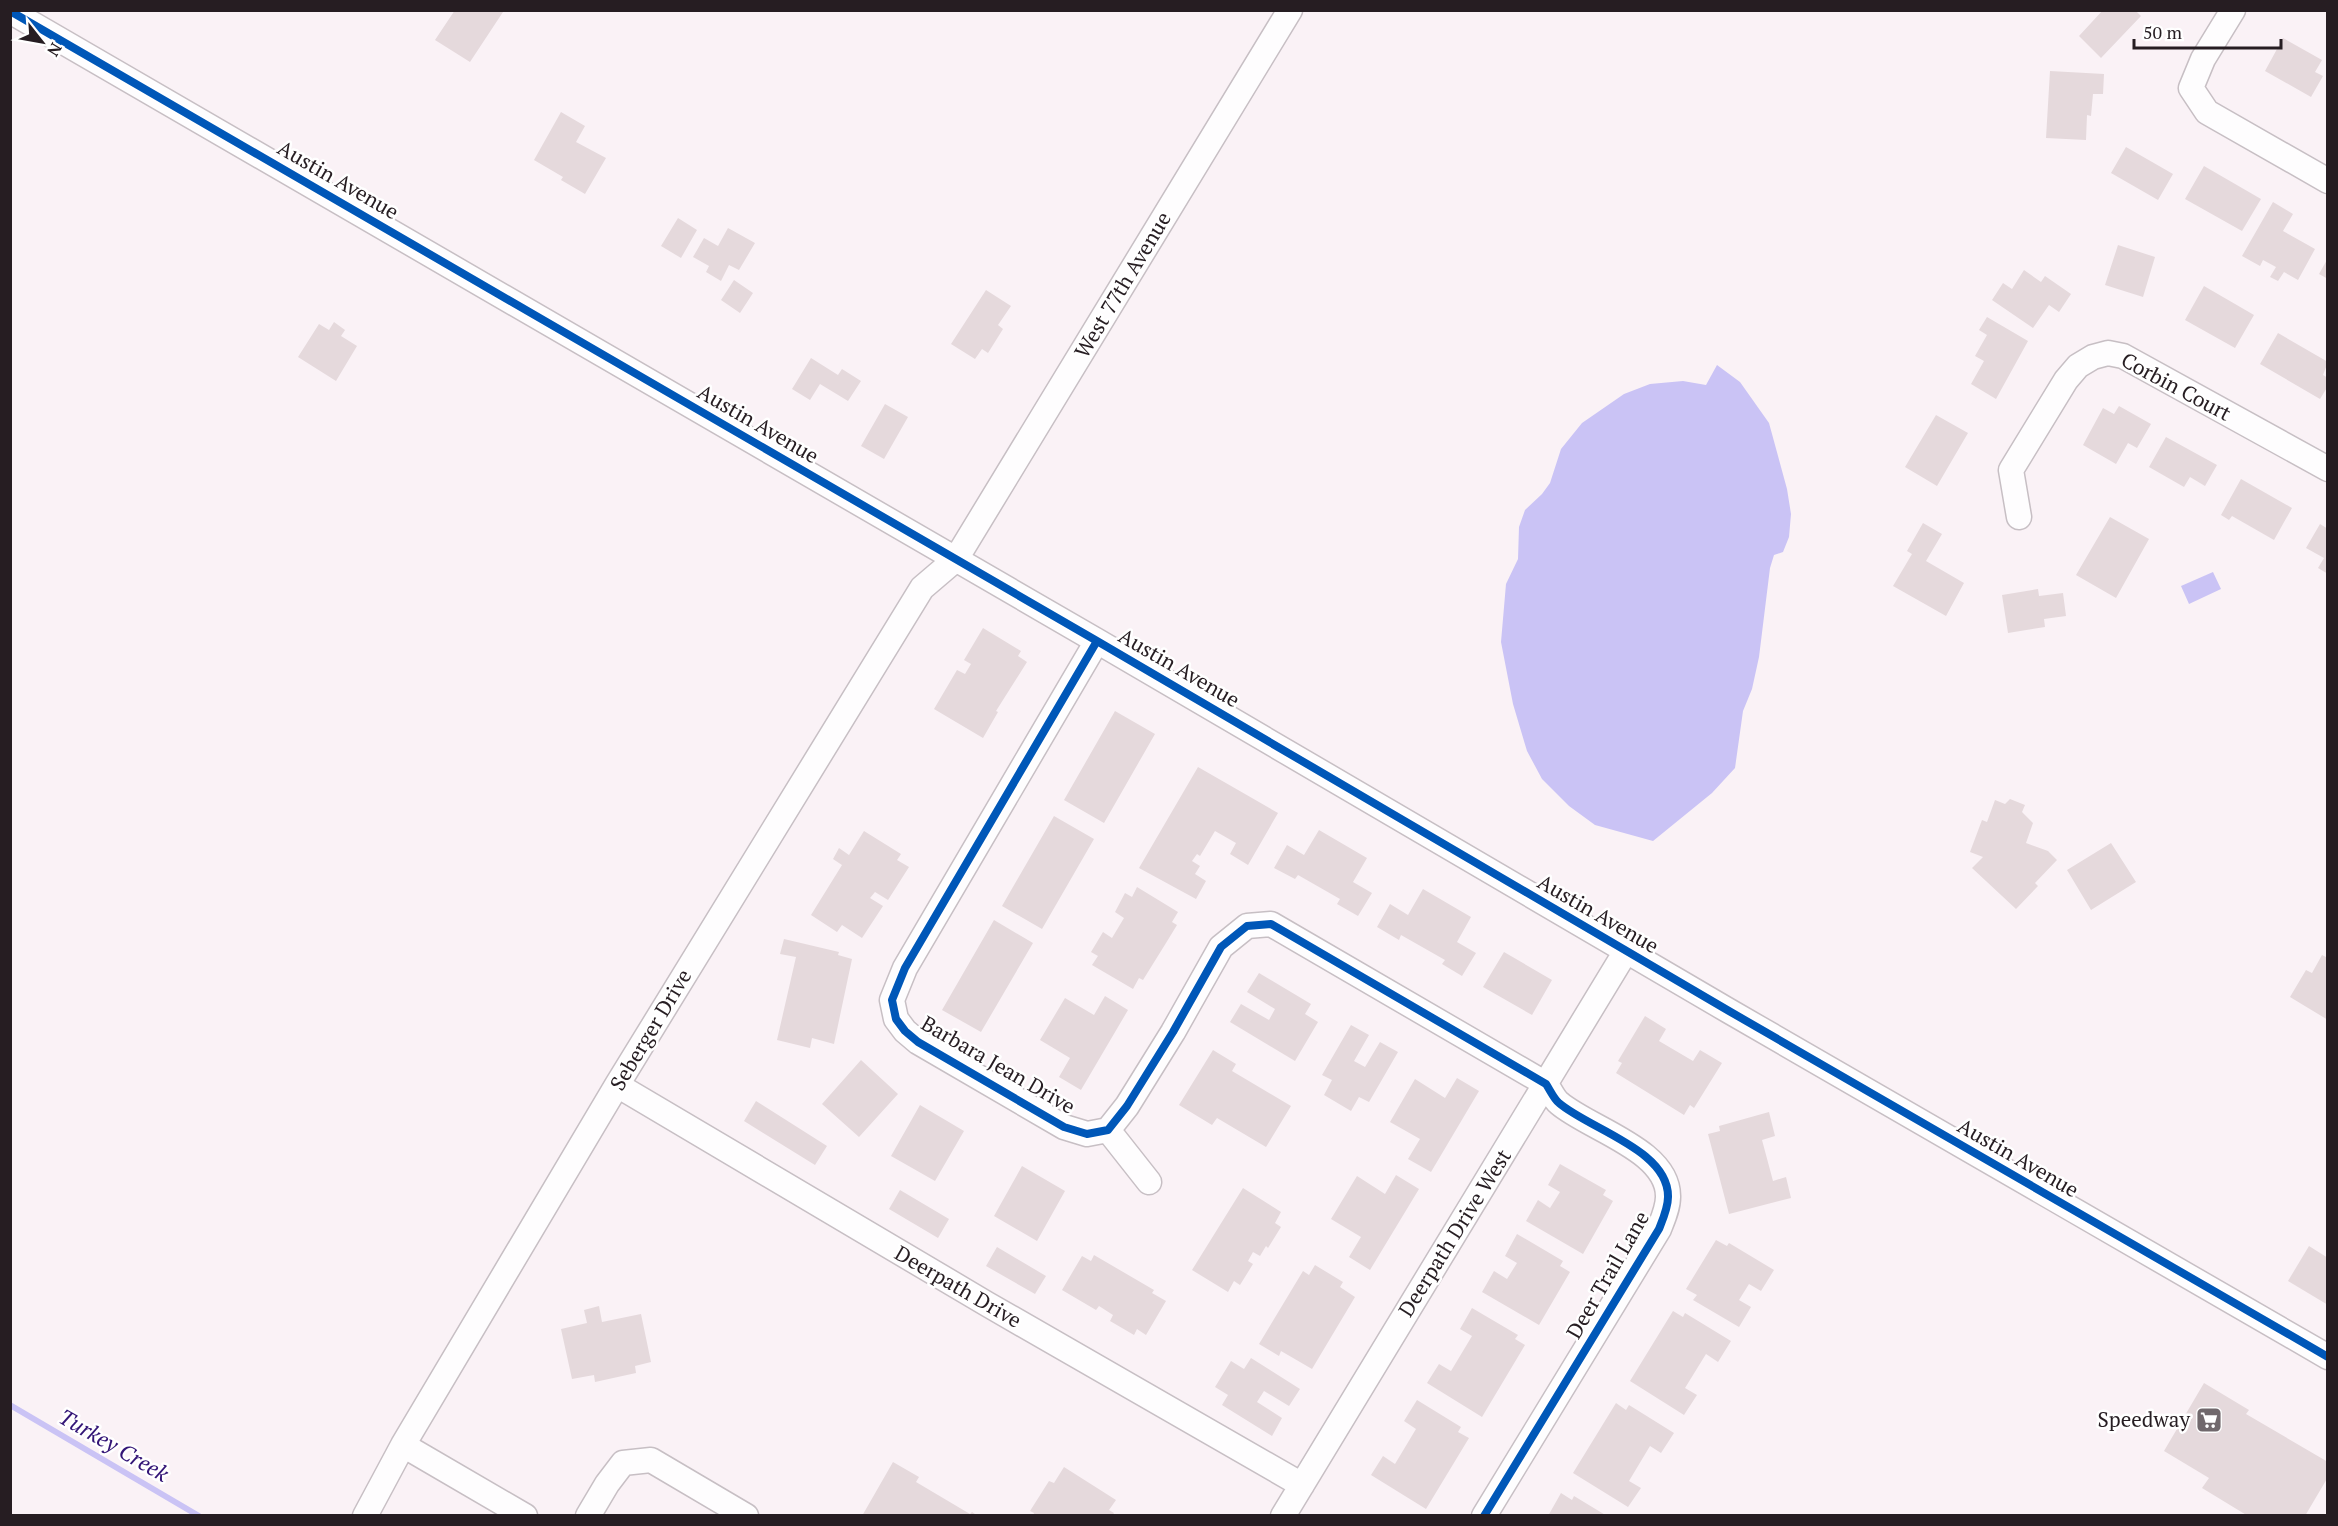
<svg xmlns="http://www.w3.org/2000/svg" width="2338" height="1526" viewBox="0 0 2338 1526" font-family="'PT Serif',serif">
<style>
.water{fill:#cac3f5}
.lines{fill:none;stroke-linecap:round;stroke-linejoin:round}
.stream{stroke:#cac3f5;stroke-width:6}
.building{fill:#e5d9dc}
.minor-casing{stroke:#c7bfc4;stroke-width:27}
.minor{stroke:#fefdfe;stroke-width:24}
.cycleway-casing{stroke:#fff;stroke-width:11}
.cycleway{stroke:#0057b8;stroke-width:8}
.labels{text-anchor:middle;stroke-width:5;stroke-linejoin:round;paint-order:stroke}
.street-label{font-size:21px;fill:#261d22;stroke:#fff}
.poi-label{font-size:21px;fill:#261d22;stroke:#fff;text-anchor:end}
.water-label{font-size:22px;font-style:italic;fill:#321476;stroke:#fff}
</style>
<rect width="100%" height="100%" fill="#faf2f6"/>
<path class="water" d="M1717,365L1740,382L1769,423L1787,489L1791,514L1789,537L1783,552L1774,555L1770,568L1759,657L1752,689L1743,711L1735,768L1712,793L1653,841L1595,825L1569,806L1542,779L1527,751L1513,704L1501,642L1506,584L1518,559L1519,527L1525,510L1542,494L1550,483L1561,449L1582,423L1624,394L1650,384L1683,381L1706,385Z
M2213,572L2221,589L2189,604L2181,586Z"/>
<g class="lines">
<path class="stream" d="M10,1405L199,1516"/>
</g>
<path class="building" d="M455,10L503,12L470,62L435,40Z
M2103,10H2135L2141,16L2101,58L2079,36Z
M2283,38L2322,60L2315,72L2323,76L2311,97L2265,71Z
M2050,71L2104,74L2103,94H2093L2091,116L2087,115L2086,140L2046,138Z
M561,112L585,126L576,142L606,158L585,194L561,180L563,177L534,160Z
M2126,147L2173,174L2158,200L2111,173Z
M2204,166L2261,199L2242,231L2185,199Z
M2273,202L2293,214L2283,231L2315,249L2298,280L2284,272L2278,281L2270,277L2276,267L2263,260L2260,266L2242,256Z
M678,218L697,230L681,258L661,246Z
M728,228L755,243L739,270L729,265L721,281L706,272L709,266L693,257L704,238L718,246Z
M2118,245L2155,257L2143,297L2105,285Z
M2328,258V279L2319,274Z
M2024,270L2041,282L2045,276L2071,294L2059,312L2049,305L2033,328L1992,300L2003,283L2012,289Z
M734,280L753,293L740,313L721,300Z
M2204,286L2254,315L2235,348L2185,320Z
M986,290L1011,306L998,325L1003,329L988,353L982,349L975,359L951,344Z
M1987,317L2028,341L1996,399L1971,384L1984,361L1975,356L1987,335L1979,330Z
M334,322L345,330L341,336L357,346L336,381L298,357L319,324L329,330Z
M2278,333L2328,362L2323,375L2328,378V386L2320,399L2260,364Z
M811,358L838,375L842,369L861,381L848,401L820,384L810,400L792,389Z
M885,404L908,417L884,459L861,446Z
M2119,406L2151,424L2137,448L2128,443L2116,464L2083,445L2103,408L2114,414Z
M1936,415L1968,433L1937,486L1905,467Z
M2166,437L2217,465L2205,486L2190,477L2184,487L2149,467Z
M2241,479L2292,508L2274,540L2232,516L2229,520L2221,515Z
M2110,517L2149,539L2116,598L2076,575Z
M1923,523L1942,534L1926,561L1964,583L1946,616L1893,586L1912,554L1907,551Z
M2320,524L2328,529V574L2318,568L2324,558L2306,548Z
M2038,589L2039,596L2063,593L2066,616L2044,619L2045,627L2008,633L2002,595Z
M983,628L1021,651L1018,656L1027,662L996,711L998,712L983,738L934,709L957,670L965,674L971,664L964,660Z
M1115,711L1155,734L1104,823L1064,800Z
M1198,767L1278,813L1248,865L1230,854L1236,843L1215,831L1200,856L1197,854L1192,861L1200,866L1195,874L1206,881L1196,899L1139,868Z
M2010,799L2025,805L2022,812L2033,823L2026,843L2048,851L2057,860L2035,883L2038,886L2016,909L1972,868L1983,857L1970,852L1982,820L1987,822L1995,800L2005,804Z
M1054,816L1094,839L1042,929L1002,906Z
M1319,830L1367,858L1353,882L1372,893L1358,916L1337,904L1340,899L1298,875L1295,879L1274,868L1287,845L1304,855Z
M864,831L901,854L897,860L909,867L888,900L875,892L870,898L883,906L862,938L842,925L837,932L811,915L842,865L833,859L839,848L849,855Z
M2111,843L2136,882L2091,910L2067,870Z
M1137,887L1178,912L1172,922L1177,925L1166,943L1143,980L1139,978L1133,989L1092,965L1098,956L1091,952L1103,932L1112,938L1124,918L1115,912L1125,893L1132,897Z
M1423,889L1471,917L1457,942L1476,953L1462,976L1442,964L1445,960L1401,935L1399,940L1377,927L1390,904L1408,915Z
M994,920L1033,943L981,1032L942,1010Z
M784,939L839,952L838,955L852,959L834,1044L812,1038L810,1048L777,1040L796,957L780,954Z
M1504,952L1552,980L1532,1015L1483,987Z
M2322,955L2328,958V1020L2290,997L2306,970L2312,973Z
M1259,973L1311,1004L1305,1014L1318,1022L1295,1061L1230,1022L1241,1004L1269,1020L1275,1009L1247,992Z
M1105,996L1128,1010L1081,1090L1059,1077L1070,1058L1040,1040L1065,998L1094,1015Z
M1645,1016L1666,1029L1659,1041L1693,1061L1700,1050L1722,1063L1694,1108L1690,1105L1684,1115L1616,1073L1622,1063L1618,1061Z
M1351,1025L1369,1035L1354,1061L1365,1067L1380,1042L1398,1052L1369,1102L1359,1097L1351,1111L1324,1095L1332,1080L1322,1075Z
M1213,1050L1236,1064L1232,1071L1291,1106L1266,1147L1217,1118L1212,1125L1179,1105Z
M861,1060L898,1094L859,1137L822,1104Z
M1457,1078L1479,1091L1431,1172L1408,1159L1420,1139L1390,1122L1415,1079L1445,1098Z
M756,1101L827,1146L815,1165L744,1121Z
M920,1105L964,1131L935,1181L891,1156Z
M1769,1112L1775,1136L1762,1140L1773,1181L1786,1177L1791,1198L1729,1214L1708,1134L1720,1131L1719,1126Z
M1560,1164L1606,1190L1603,1195L1613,1201L1583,1254L1526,1221L1538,1200L1550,1208L1560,1192L1548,1185Z
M1022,1166L1065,1191L1037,1241L994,1216Z
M1396,1175L1419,1189L1370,1270L1349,1257L1361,1237L1331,1219L1357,1176L1385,1194Z
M1243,1188L1281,1212L1275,1223L1281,1227L1268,1248L1266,1246L1260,1256L1253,1252L1248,1261L1253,1264L1240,1285L1234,1281L1228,1292L1192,1270Z
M900,1190L949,1219L938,1238L889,1209Z
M1517,1234L1563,1261L1560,1266L1570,1272L1539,1325L1482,1292L1494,1271L1507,1279L1517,1263L1505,1256Z
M1716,1240L1727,1246L1729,1243L1774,1270L1761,1291L1749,1284L1739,1300L1751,1307L1739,1327L1693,1300L1697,1295L1686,1289Z
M2309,1246L2328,1258V1305L2288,1281Z
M997,1247L1046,1276L1035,1294L986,1266Z
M1094,1255L1154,1290L1152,1293L1166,1301L1146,1335L1137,1329L1134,1335L1110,1321L1113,1315L1099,1306L1096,1310L1062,1290L1082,1256L1091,1261Z
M1315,1265L1343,1282L1340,1287L1355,1297L1312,1369L1281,1351L1279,1356L1259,1344L1303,1271L1309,1275Z
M599,1306L602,1322L641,1314L651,1362L635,1366L636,1373L595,1382L594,1375L572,1379L561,1329L587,1323L584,1310Z
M1472,1308L1518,1335L1515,1339L1525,1345L1482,1417L1427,1383L1439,1364L1451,1371L1472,1336L1460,1329Z
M1673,1311L1683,1317L1685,1313L1731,1341L1718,1362L1706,1354L1685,1388L1697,1395L1684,1415L1630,1381Z
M1251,1358L1300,1389L1289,1406L1264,1391L1257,1402L1282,1418L1272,1436L1222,1405L1228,1395L1215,1387L1231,1361L1244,1369Z
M2204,1383L2249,1410L2246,1414L2328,1462V1477L2305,1516H2248L2202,1488L2209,1478L2164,1451Z
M1417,1400L1461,1427L1458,1432L1469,1438L1426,1509L1371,1475L1383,1456L1395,1464L1416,1429L1404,1421Z
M1616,1403L1626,1410L1629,1405L1674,1433L1661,1453L1650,1446L1629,1481L1641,1488L1628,1507L1573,1473Z
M893,1462L919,1477L916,1482L970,1514L972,1512L978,1516H862Z
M1064,1467L1116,1500L1109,1510L1114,1513L1112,1516H1033L1034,1513L1030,1511L1049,1481L1054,1483Z
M1561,1493L1572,1500L1574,1496L1607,1516H1548Z"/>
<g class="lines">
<defs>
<path id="minor" d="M2233,10L2203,59L2191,88L2207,112L2328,181
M10,11L1097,641L1729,1011L2328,1357
M2019,517L2011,470L2066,380L2078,366L2093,357L2108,353L2123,356L2328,469
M1097,641L905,968L892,1000L896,1019L905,1031L918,1042L1064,1127L1087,1134L1108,1130L1127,1106L1173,1032L1221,947L1247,926L1271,924L1546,1084C1550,1090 1554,1099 1559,1103C1589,1129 1669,1150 1668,1197C1668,1208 1663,1219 1659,1229L1484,1516
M617,1085L987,1304L1302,1485
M1108,1130L1149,1182
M403,1445L525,1516
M365,1516L403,1445L617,1085L922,588L956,559L1290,10
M588,1516L607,1484L623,1463L651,1460L746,1516
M1283,1516L1626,951"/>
</defs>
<use href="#minor" class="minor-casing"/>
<use href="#minor" class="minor"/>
<defs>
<path id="cycleway" d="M10,11L1097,641L1729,1011L2328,1357
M1097,641L905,968L892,1000L896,1019L905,1031L918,1042L1064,1127L1087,1134L1108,1130L1127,1106L1173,1032L1221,947L1247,926L1271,924L1546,1084C1550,1090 1554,1099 1559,1103C1589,1129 1669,1150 1668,1197C1668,1208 1663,1219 1659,1229L1484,1516"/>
</defs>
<use href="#cycleway" class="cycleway-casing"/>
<use href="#cycleway" class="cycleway"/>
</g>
<defs>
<symbol id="supermarket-square" viewBox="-11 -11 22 22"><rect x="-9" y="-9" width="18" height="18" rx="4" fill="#70686c" stroke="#fff"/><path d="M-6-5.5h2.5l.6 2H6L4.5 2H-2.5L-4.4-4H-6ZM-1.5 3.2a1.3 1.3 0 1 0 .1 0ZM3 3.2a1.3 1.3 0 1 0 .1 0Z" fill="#fff"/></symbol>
</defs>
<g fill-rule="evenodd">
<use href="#supermarket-square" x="2194" y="1405" width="30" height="30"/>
</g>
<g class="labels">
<g class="street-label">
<text transform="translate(338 180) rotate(30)" y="7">Austin Avenue</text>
<text transform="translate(1123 285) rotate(-59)" y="7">West 77th Avenue</text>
<text transform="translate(2176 387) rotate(28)" y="7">Corbin Court</text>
<text transform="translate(758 424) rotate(30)" y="7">Austin Avenue</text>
<text transform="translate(1179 668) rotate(30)" y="7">Austin Avenue</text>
<text transform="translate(1598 914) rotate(30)" y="7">Austin Avenue</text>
<text transform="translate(651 1030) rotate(-59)" y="7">Seberger Drive</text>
<text transform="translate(998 1065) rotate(30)" y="7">Barbara Jean Drive</text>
<text transform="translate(2018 1158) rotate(30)" y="7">Austin Avenue</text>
<text transform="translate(1455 1233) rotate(-58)" y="7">Deerpath Drive West</text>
<text transform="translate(1608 1275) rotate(-60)" y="7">Deer Trail Lane</text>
<text transform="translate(958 1287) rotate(30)" y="7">Deerpath Drive</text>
</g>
<g class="poi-label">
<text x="2190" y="1427">Speedway</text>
</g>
<g class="water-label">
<text transform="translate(114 1445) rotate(30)" y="8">Turkey Creek</text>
</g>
</g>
<rect width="2338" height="1526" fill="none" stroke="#261d22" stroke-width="24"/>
<g transform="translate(42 42) rotate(121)" stroke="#ffffff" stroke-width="4.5" paint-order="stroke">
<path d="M0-4.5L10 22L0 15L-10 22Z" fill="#261d22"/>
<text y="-9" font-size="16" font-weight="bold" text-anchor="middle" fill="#261d22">N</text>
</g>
<path d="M2134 39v9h147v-9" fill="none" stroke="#261d22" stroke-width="3"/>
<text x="2143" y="39" font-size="18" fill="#261d22" stroke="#ffffff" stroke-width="4.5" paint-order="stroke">50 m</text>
</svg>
